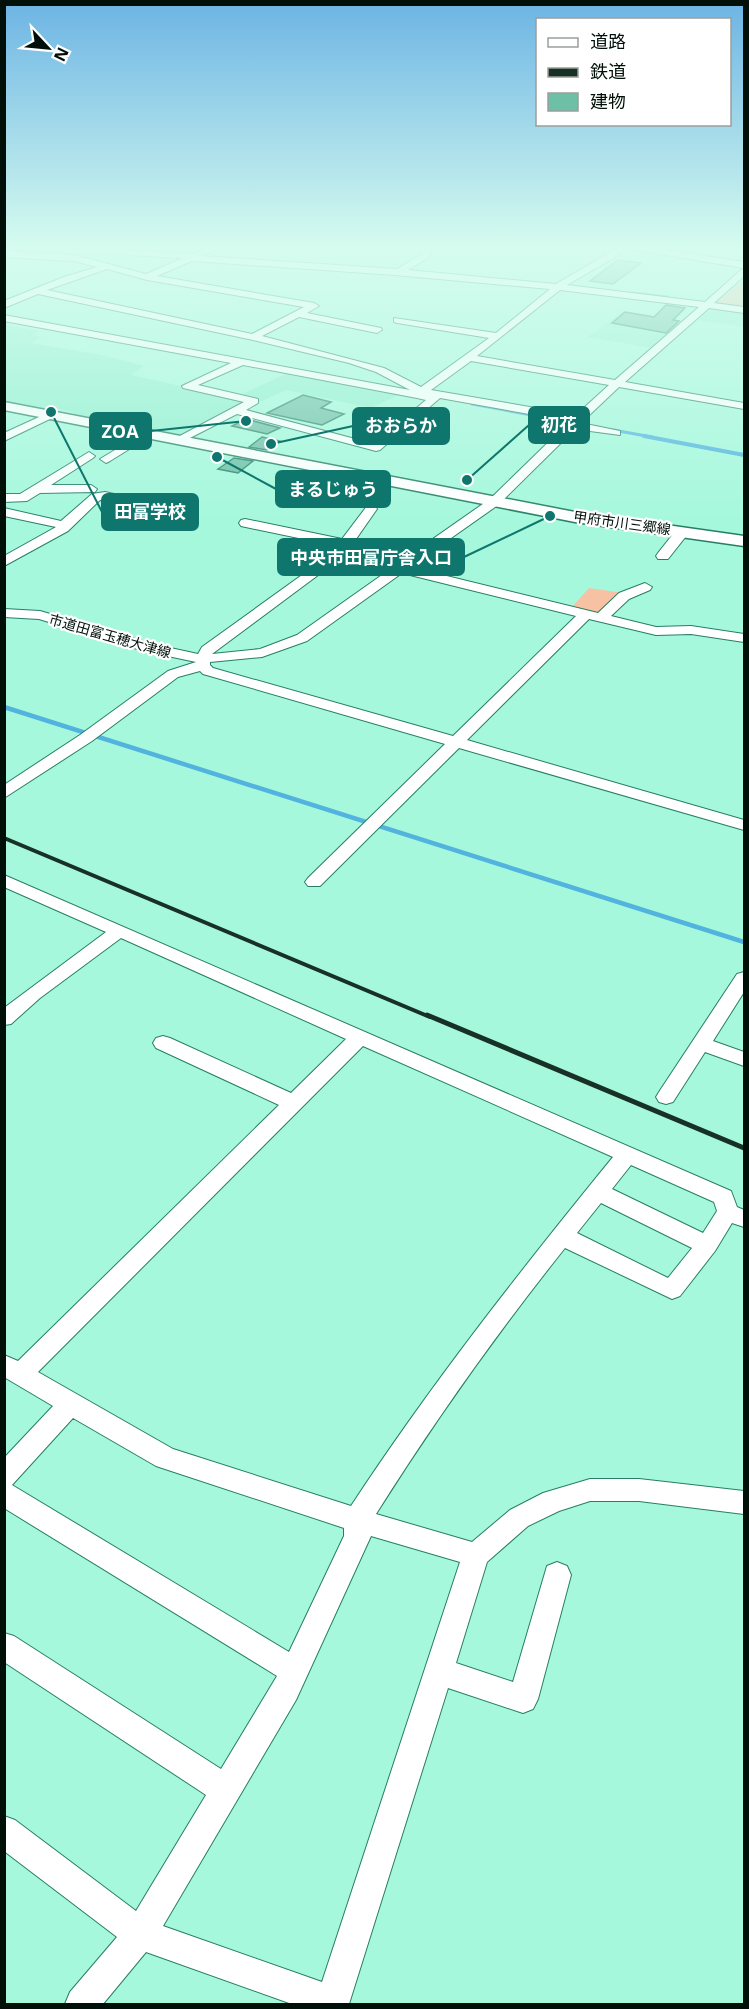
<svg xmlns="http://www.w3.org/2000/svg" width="749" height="2009" viewBox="0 0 749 2009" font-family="'Open Sans','Noto Sans JP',sans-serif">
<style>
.built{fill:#91efd0}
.green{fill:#f7c1a3}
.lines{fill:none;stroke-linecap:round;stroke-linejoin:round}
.stream-far2{stroke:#53b3df;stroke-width:3}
.stream-far1{stroke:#53b3df;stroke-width:4}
.stream{stroke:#53b3df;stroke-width:4.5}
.building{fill:#6dbfa5;stroke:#2e836b;stroke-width:1.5}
.minor-casing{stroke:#277e66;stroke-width:2}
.major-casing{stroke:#277e66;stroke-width:3}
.minor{fill:#fff;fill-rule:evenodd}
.major{fill:#fff;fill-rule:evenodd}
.rail-far1{stroke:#183127;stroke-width:4}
.rail{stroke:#183127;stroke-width:5}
.labels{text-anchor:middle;stroke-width:4.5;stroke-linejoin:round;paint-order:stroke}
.far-street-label{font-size:14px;fill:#001009;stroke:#fff}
.leader{fill:none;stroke:#0f766e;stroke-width:2}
.callout-dot{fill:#0f766e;stroke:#fff;stroke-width:2}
.callout{fill:#0f766e;stroke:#0f766e;stroke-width:2}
.callout-label{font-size:18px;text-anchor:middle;font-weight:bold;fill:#fff}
</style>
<rect width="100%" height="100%" fill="#a5f8dc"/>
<path class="built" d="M68,245H87L102,248L100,251L129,253L114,260L98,258L90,261L27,254L45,248L54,250Z
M714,306L744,310V327L697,320Z
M623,311L685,321L651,348L588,337Z
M4,319L13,321L7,325L39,331L32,335L41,337L31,343L101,355L144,366L131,375L234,398L290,372L402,393L371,408L286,390L262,401L249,402L182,437L75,416L72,412L55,408L48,411L5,403Z"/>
<path class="green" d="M744,280V309L714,304Z
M589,588L623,593L614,598L597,613L572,607Z"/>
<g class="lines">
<path class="stream-far2" d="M632,293L667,297
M472,404L569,422
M613,430L652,437"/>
<path class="stream-far1" d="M644,436L744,455"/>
<path class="stream" d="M4,707L744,942"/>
</g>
<path class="building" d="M618,260L641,263L613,284L590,281Z
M666,305L685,308L673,320L679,321L666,333L612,323L625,312L654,317Z
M303,395L331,402L321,408L344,414L322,425L267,413Z
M246,419L280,428L267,434L232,426Z
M262,437L280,441L267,450L249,447Z
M234,458L253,461L238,473L218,469Z"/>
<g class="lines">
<defs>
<path id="minor" d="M213,245H225L202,256L397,269L422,254L420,245H428L431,252L429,257L408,270L556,284L619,247L616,245H637L744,262V268L629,249L567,285L705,302L741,270L744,269V276L714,303L744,307V313L709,308L625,382L744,403V409L619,387L581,423L620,431V435L575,429L498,505L410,567L598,613L619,593L645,583L652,587L650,590L629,599L611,616L656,627L691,626L744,634V642L691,634L656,635L589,619L467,740L744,820V830L459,748L320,886H308L305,882L308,878L445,744L203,674L200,671L178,677L92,741L4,798V785L80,735L168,671L196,662L144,651L39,619L4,617V609L40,611L152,644L198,654L202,647L334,552L337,546L241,526L239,523L241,520L245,519L342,539L367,506H375L377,509L347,552L397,564L490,499L565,426L558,423L563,420L440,398L380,450L376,451L237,414L180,443L176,442V438L244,402L183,388L182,386L231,363L4,321V315L410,390L376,372L349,363L253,340L38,294L4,308V301L64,277L97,267L74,261L4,257V251L74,255L146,274L183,258L129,255L125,252L126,250L192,254ZM192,261L395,275L550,289L496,333L394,318V322L397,323L489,338L421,387L384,368L262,336L299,317L377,333L382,330L381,328L307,313L319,306L314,303L157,276ZM107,269L147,280L304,307L252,334L47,290ZM560,290L699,307L615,380L477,356ZM471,361L609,385L576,415L431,390ZM243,365L417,398L426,400L374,444L246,410L258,403V399L198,385ZM341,558L389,570L297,635L260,649L212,654ZM402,573L576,616L453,736L213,668L210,665V662L262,657L307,641Z
M50,412L56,415L54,417L4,441V433Z
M148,430L152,431V435L110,461L106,463L100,459Z
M89,452L95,456L93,458L51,485H91L97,489L95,492L40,493L27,501L4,502V494H20Z
M105,492L177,508L179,511L173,515L100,500L68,531L4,566V556L56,527L4,516V508L61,521L92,494Z
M682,528L687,529L688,532L687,535L668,559H658L656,556L658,553L677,529Z
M4,875L731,1191L737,1207L744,1210V1227L732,1223L715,1251L680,1296L672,1299L565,1248C497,1333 434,1422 376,1514L472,1542L510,1510L543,1493L590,1479H639L744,1491V1514L639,1501H590L559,1511L528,1526L487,1562L456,1663L513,1682L547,1566L557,1562L567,1566L571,1575L538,1699L533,1709L523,1713L448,1688L349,2004H292L146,1952L103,2004H65L70,1992L117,1937L4,1851V1816L15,1820L136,1911L206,1795L4,1662V1633L14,1636L221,1769L277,1676L4,1508V1458L53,1406L4,1377V1355L18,1361L279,1105L156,1048L153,1043L156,1038L163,1036L170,1038L291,1093L346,1039L121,938L40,998L11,1024L4,1025V1008L106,932L4,887ZM363,1046L613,1157C521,1270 431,1384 351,1506L173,1449L38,1372ZM631,1165L714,1202L717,1211L703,1233L612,1189ZM601,1203L692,1248L668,1278L577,1233ZM73,1418L156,1466L344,1528V1536L289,1652L12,1485ZM371,1536L460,1562L322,1982L163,1926L296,1700Z
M744,972V992L713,1041L744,1052V1066L705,1052L673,1102L666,1104L659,1102L656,1097L659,1092L737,974Z"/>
<path id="major" d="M4,402L575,512L744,536V546L575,522L4,410Z"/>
</defs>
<use href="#minor" class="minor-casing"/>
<use href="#major" class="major-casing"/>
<use href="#minor" class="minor"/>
<use href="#major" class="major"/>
<path class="rail-far1" d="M4,838L430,1017"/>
<path class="rail" d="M427,1015L744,1148"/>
</g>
<linearGradient id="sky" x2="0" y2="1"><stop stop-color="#6cb4e4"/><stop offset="0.47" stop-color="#d6fcef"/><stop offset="1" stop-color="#d6fcef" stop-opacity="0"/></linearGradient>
<rect width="749" height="526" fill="url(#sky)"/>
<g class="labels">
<g class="far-street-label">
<text transform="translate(622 523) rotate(8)" y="5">甲府市川三郷線</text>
<text transform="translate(110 636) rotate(16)" y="5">市道田富玉穂大津線</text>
</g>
</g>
<path class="leader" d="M467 480L529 425M271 444L353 426M246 421L151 431M217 457L276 489M51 412L102 512M550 516L464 557"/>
<g class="callout-dot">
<circle cx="467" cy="480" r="6"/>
<circle cx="271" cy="444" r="6"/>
<circle cx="246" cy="421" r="6"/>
<circle cx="217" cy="457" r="6"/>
<circle cx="51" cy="412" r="6"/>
<circle cx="550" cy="516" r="6"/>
</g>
<g class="callout">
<rect x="529" y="407" width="60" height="36" rx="6"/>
<rect x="353" y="408" width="96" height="36" rx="6"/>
<rect x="90" y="413" width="61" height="36" rx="6"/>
<rect x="276" y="471" width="114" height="36" rx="6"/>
<rect x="102" y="494" width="96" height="36" rx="6"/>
<rect x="278" y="539" width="186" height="36" rx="6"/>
</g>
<g class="callout-label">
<text x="559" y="431">初花</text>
<text x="401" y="432">おおらか</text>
<text x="120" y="438">ZOA</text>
<text x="333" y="496">まるじゅう</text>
<text x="150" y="518">田富学校</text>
<text x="371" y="564">中央市田富庁舎入口</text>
</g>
<rect width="749" height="2009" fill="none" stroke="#001009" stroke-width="12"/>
<rect x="536" y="18" width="195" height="108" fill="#ffffff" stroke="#999f9d" stroke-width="1.5"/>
<rect x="548" y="38" width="30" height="9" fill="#ffffff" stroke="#999f9d" stroke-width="1.5"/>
<text x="590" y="48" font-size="18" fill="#001009">道路</text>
<rect x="548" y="68" width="30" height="9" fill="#183127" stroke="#999f9d" stroke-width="1.5"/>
<text x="590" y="78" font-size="18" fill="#001009">鉄道</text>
<rect x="548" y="93" width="30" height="18" fill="#6dbfa5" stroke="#999f9d" stroke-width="1.5"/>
<text x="590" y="108" font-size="18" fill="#001009">建物</text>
<g transform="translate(48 48) rotate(116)" stroke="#ffffff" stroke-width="4.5" paint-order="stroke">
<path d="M0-4.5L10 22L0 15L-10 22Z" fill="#001009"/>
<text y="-9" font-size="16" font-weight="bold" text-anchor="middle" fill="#001009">N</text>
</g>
</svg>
